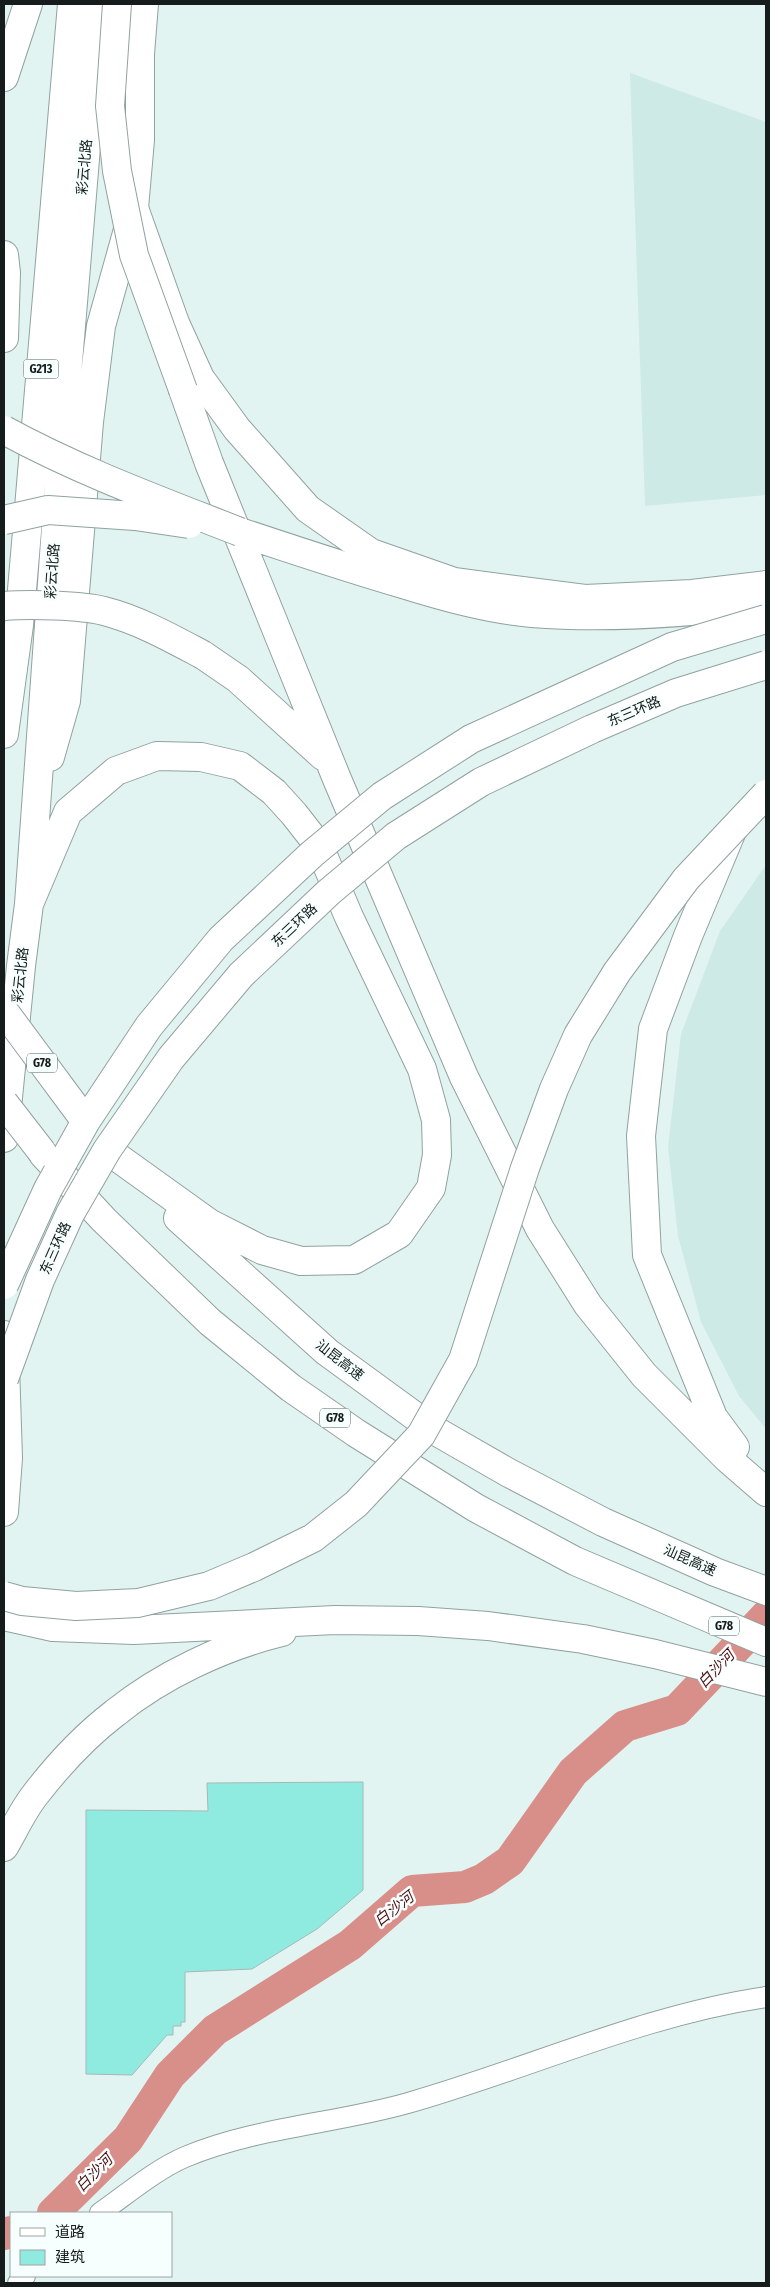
<svg xmlns="http://www.w3.org/2000/svg" width="770" height="2287" viewBox="0 0 770 2287" font-family="'Fira Sans Condensed','Noto Sans SC',sans-serif">
<style>
.built{fill:#ceeae6}
.lines{fill:none;stroke-linecap:round;stroke-linejoin:round}
.river{stroke:#d88f8a;stroke-width:32}
.building{fill:#8febe0;stroke:#a6b8b5}
.street-casing{stroke:#90a29f;stroke-width:22}
.secondary-casing{stroke:#90a29f;stroke-width:30}
.highway-casing{stroke:#90a29f;stroke-width:30}
.street{stroke:#fff;stroke-width:20}
.secondary{stroke:#fff;stroke-width:28}
.highway{stroke:#fff;stroke-width:28}
.highway-bridge-casing{stroke:#90a29f;stroke-width:30;stroke-linecap:butt}
.highway-bridge{stroke:#fff;stroke-width:28}
.labels{text-anchor:middle;stroke-width:5;stroke-linejoin:round;paint-order:stroke}
.shield{fill:#f7fffe;stroke:#59605f;stroke-width:1}
.shield-label{font-size:12px;font-weight:bold;fill:#151c1b}
.street-label{font-size:14px;fill:#151c1b;stroke:#f7fffe}
.water-label{font-size:15px;font-style:italic;fill:#500e11;stroke:#f7fffe}
</style>
<rect width="100%" height="100%" fill="#e2f4f2"/>
<path class="built" d="M630,73L766,122V495L645,506Z
M766,865V1429L739,1396L701,1322L678,1236L668,1147L681,1034L720,931Z"/>
<g class="lines">
<path class="river" d="M53,2213L128,2139L170,2075L215,2030L350,1945L412,1891L465,1887L484,1879L510,1861L573,1772L625,1726L677,1710L766,1616
M4,2234L11,2232"/>
</g>
<path class="building" d="M363,1782V1890L317,1929L252,1969L185,1972V2022H181V2026H173V2035H167L132,2075L86,2074V1810L208,1811L207,1783Z"/>
<g class="lines">
<defs>
<path id="street" d="M100,2213C127,2194 155,2170 185,2157C257,2127 334,2124 408,2103C528,2069 643,2015 766,1997
M18,2283L25,2276"/>
<path id="secondary" d="M134,208L175,323L200,378L237,429L308,509L371,553L454,582L585,599L692,594L766,585"/>
<path id="highway" d="M4,77L28,4
M4,255L6,273L4,338
M183,390L209,463L337,779L464,1077L540,1229L588,1305L644,1375L728,1459L766,1492
M240,532C294,550 348,568 403,584C445,597 488,609 532,613C610,619 689,613 766,603
M203,655L238,679L323,756
M4,734L19,625L72,4
M50,757L66,701L89,422L101,326L134,208L140,140V54L144,4
M732,831L688,936L653,1029L641,1136L647,1255L713,1417L735,1447
M29,904L68,812L116,771L157,756L201,757L240,766L274,792L294,814L319,846L349,917L422,1069L436,1120L437,1155L431,1188L399,1234L354,1260L301,1261L262,1250L209,1223L110,1152
M4,1138L21,966L29,904L67,374L98,4
M43,1154L104,1220L210,1322L291,1388L356,1433L476,1508L575,1561L766,1642
M178,1218L327,1352L434,1430L509,1473L603,1522L715,1572L766,1591
M4,1335L8,1458L4,1512
M4,1616L53,1627L134,1630L335,1620L418,1621L488,1626L583,1639L655,1654L766,1682
M4,1847C14,1830 23,1810 35,1795C58,1765 85,1736 115,1713C162,1675 224,1646 282,1632"/>
</defs>
<use href="#street" class="street-casing"/>
<use href="#secondary" class="secondary-casing"/>
<use href="#highway" class="highway-casing"/>
<use href="#street" class="street"/>
<use href="#secondary" class="secondary"/>
<use href="#highway" class="highway"/>
<defs>
<path id="highway-bridge" d="M117,4L110,106L117,171L134,255L183,390
M4,430C79,471 161,501 240,532
M4,520L48,510L135,516L189,524
M4,606C28,604 81,605 104,611C139,620 171,638 203,655
M4,1011L81,1115
M4,1103L42,1152
M4,1285L48,1189L86,1121L149,1026L221,939L312,854L382,796L471,739L672,647L766,619
M4,1379L40,1280L70,1214L107,1150L171,1058L241,975L329,892L396,836L481,782L592,729L676,693L766,665
M4,1596L22,1601L76,1606L138,1603L209,1586L254,1567L313,1538L356,1504L421,1435L463,1360L525,1168L554,1089L578,1035L617,972L686,879L766,794"/>
</defs>
<use href="#highway-bridge" class="highway-bridge-casing"/>
<use href="#highway-bridge" class="highway-bridge"/>
</g>
<g class="labels">
<g class="shield">
<rect x="23.5" y="359.5" width="35" height="19" rx="4"/>
<rect x="27" y="1053.5" width="30" height="19" rx="4"/>
<rect x="320" y="1408.5" width="30" height="19" rx="4"/>
<rect x="709" y="1616.5" width="30" height="19" rx="4"/>
</g>
<g class="shield-label">
<text x="41" y="373">G213</text>
<text x="42" y="1067">G78</text>
<text x="335" y="1422">G78</text>
<text x="724" y="1630">G78</text>
</g>
<g class="street-label">
<text transform="translate(84 167) rotate(-85)" y="5">彩云北路</text>
<text transform="translate(52 571) rotate(-86)" y="5">彩云北路</text>
<text transform="translate(634 711) rotate(-23)" y="5">东三环路</text>
<text transform="translate(294 925) rotate(-43)" y="5">东三环路</text>
<text transform="translate(20 975) rotate(-84)" y="5">彩云北路</text>
<text transform="translate(55 1248) rotate(-66)" y="5">东三环路</text>
<text transform="translate(340 1360) rotate(38)" y="5">汕昆高速</text>
<text transform="translate(690 1560) rotate(24)" y="5">汕昆高速</text>
</g>
<g class="water-label">
<text transform="translate(716 1669) rotate(-46)" y="5">白沙河</text>
<text transform="translate(394 1909) rotate(-38)" y="5">白沙河</text>
<text transform="translate(94 2173) rotate(-45)" y="5">白沙河</text>
</g>
</g>
<rect width="770" height="2287" fill="none" stroke="#151c1b" stroke-width="10"/>
<rect x="10" y="2212" width="162" height="65" fill="#f7fffe" stroke="#9da4a3"/>
<rect x="20" y="2228" width="25" height="8" fill="#ffffff" stroke="#9da4a3"/>
<text x="55" y="2237" font-size="15" fill="#151c1b">道路</text>
<rect x="20" y="2250" width="25" height="15" fill="#8febe0" stroke="#9da4a3"/>
<text x="55" y="2262" font-size="15" fill="#151c1b">建筑</text>
</svg>
